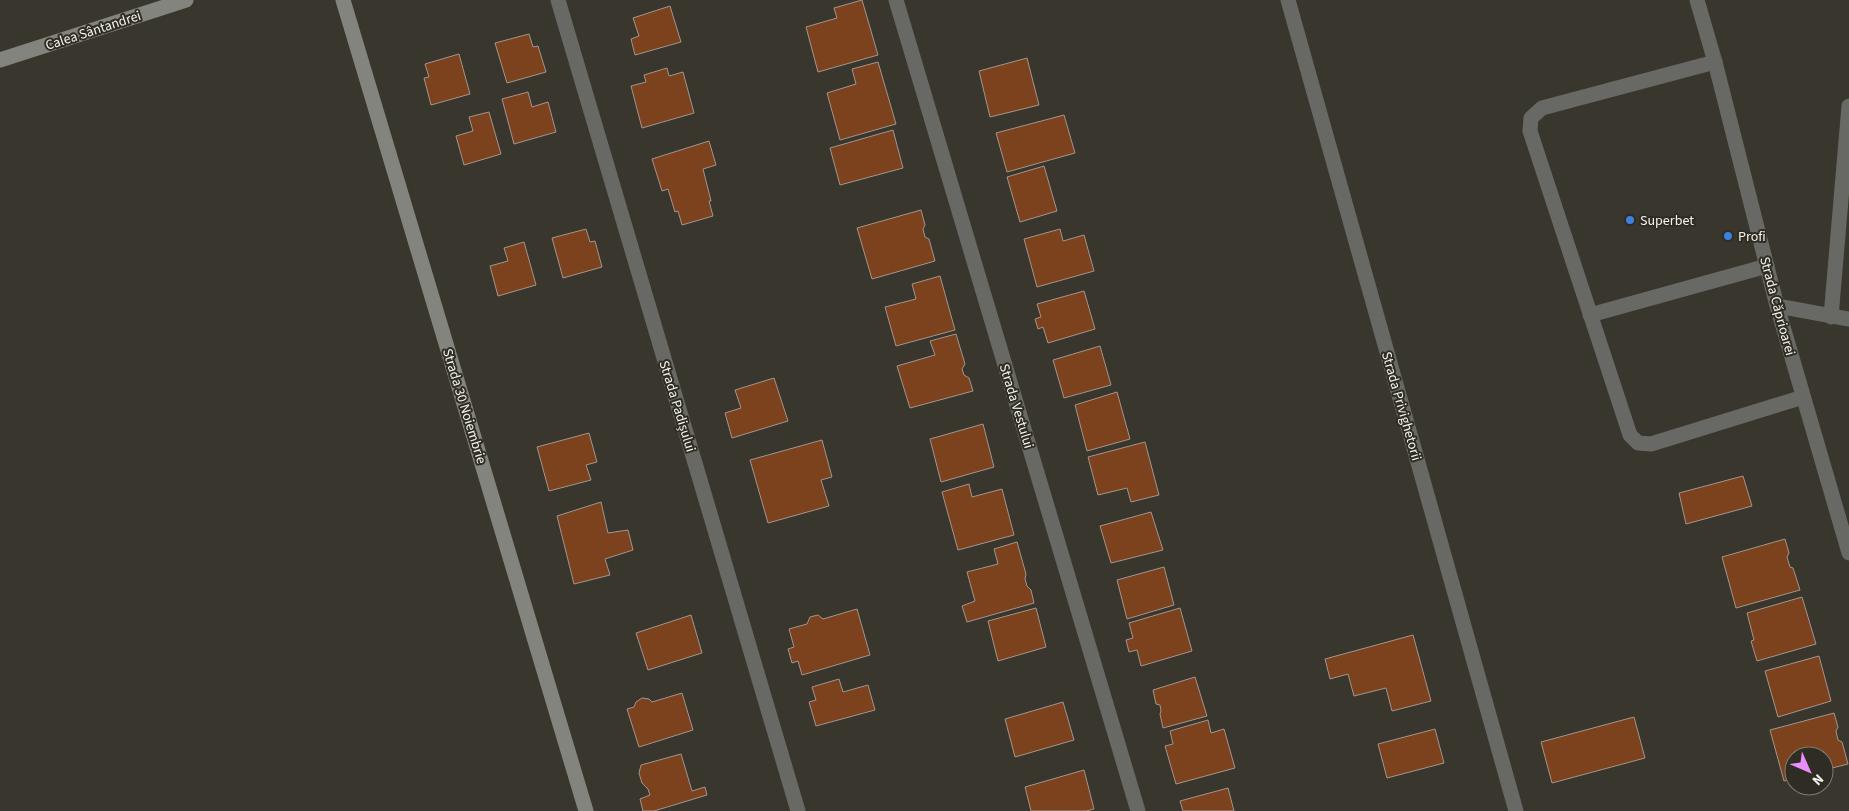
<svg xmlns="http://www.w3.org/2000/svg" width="1849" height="811" viewBox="0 0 1849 811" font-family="'Source Sans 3',sans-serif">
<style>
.building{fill:#7c421e;stroke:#a2968f}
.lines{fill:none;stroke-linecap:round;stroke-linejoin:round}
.lane{stroke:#686964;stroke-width:15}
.street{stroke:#686964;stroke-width:15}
.secondary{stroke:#83847d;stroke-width:15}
.shop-dot{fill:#3f7fe0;stroke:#2f2c23;stroke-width:2}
.labels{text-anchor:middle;stroke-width:4;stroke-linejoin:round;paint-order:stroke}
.street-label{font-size:14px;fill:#f5f3ed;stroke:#2f2c23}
.poi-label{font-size:14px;fill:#f5f3ed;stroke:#2f2c23;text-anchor:start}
</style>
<rect width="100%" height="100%" fill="#39362d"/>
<path class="building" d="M862,0L878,55L818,72L806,27L837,18L834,8Z
M670,6L681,42L635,55L631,39L639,36L633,18Z
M529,34L533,47L538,46L546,72L507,83L495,43Z
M459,54L470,94L431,105L424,78L429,77L425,64Z
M1027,58L1039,105L990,117L979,71Z
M878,62L896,124L840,140L827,93L856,84L852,69Z
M667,68L669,76L683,72L694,113L642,128L631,86L646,82L644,75Z
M528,92L532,107L548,102L556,132L514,144L502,99Z
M489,112L501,154L464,165L456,136L473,131L469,117Z
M1064,115L1075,153L1007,172L996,133Z
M893,130L903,168L840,185L830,148Z
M709,141L716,165L703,169L711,201H709L713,216L682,225L678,211L675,212L668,189L662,191L652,159Z
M1044,166L1057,211L1020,222L1007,177Z
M921,210L925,225L923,229L925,237L929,239L935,261L872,279L857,228Z
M586,229L590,242L595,241L602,267L563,278L552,238Z
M1060,229L1063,241L1084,235L1094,271L1037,287L1024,239Z
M524,242L536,285L498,296L490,266L508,261L504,248Z
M940,276L955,330L896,346L885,307L916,299L912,284Z
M1084,291L1095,329L1048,343L1043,327L1038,329L1035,319L1041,317L1037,304Z
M956,334L965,364L962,369L964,375L969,378L973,391L910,408L897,366L935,355L930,341Z
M1100,346L1111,385L1064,398L1053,360Z
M774,378L788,421L732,438L725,413L741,408L735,390Z
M1117,392L1130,439L1087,451L1075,405Z
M983,424L994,467L941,482L930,439Z
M589,433L597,462L586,465L591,480L549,491L537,447Z
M822,440L832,477L821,480L829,506L768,523L750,460Z
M1145,442L1159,495L1131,502L1127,488L1098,495L1088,457Z
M1743,476L1752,506L1686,524L1679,493Z
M969,484L972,497L1002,489L1014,535L958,550L942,492Z
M601,502L608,533L628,530L633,550L605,559L610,575L574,584L557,516Z
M1151,512L1163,550L1111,563L1100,526Z
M1785,539L1789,553L1787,557L1790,567L1793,568L1800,590L1736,608L1722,557Z
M1017,542L1026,574L1025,579L1027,586L1031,590L1034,603L967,622L962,606L975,601L967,572L998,564L994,549Z
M1164,567L1174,605L1127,619L1117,580Z
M1802,597L1816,644L1757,661L1751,641L1754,640L1747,613Z
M1036,608L1046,647L998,661L988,621Z
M1180,608L1192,651L1141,666L1137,650L1129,652L1126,640L1133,638L1129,623Z
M857,609L870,655L802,675L798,661L792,663L788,649L794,647L789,629L807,624L810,617L818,615L823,619Z
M691,615L702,653L648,670L636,633Z
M1413,635L1431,701L1392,711L1386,688L1354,696L1348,674L1330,679L1325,659Z
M1819,656L1831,701L1778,717L1765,671Z
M1195,677L1207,716L1163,728L1160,714L1161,711L1160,705L1156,704L1153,690Z
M839,679L843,692L868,685L875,710L816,726L809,702L816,700L812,687Z
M682,693L693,730L639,747L627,709L634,707L636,702L642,698L649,699L652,702Z
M1063,702L1074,740L1015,757L1005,719Z
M1834,713L1838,727L1836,731L1838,740L1842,742L1848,764L1824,770V756H1794V779L1784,781L1770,730Z
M1634,717L1645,758L1552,783L1541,742Z
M1208,720L1211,733L1224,729L1235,768L1176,784L1165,746L1173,744L1170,731Z
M1435,729L1444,763L1387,778L1378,744Z
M681,754L692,791L705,787L707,795L654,811H643L640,799L650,795L648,789L642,783L639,773L641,765Z
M1084,770L1094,809L1086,811H1031L1025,787Z
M1228,788L1234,811H1183L1180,801Z"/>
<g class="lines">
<path class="lane" d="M1715,62L1542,108L1531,118L1530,131L1630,435L1638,443L1651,444L1803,397
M1590,315L1767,266"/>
<path class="street" d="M558,0L798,811
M896,0L1138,811
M1288,0L1516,811
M1697,0L1715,62L1777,306L1849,553
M1777,306L1849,319
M1831,317L1849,106"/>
<path class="secondary" d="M343,0L586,811
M0,60L186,0"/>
</g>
<g class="shop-dot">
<circle cx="1630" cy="220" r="5"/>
<circle cx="1728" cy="236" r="5"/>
</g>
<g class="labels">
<g class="street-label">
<text transform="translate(93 30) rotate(-18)" y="5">Calea Sântandrei</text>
<text transform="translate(1778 306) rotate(75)" y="5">Strada Căprioarei</text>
<text transform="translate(465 406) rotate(73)" y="5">Strada 30 Noiembrie</text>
<text transform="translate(678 406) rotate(73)" y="5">Strada Padișului</text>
<text transform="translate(1017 406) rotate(73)" y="5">Strada Vestului</text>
<text transform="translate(1402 406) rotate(74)" y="5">Strada Privighetorii</text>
</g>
<g class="poi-label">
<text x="1640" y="225">Superbet</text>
<text x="1738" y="241">Profi</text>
</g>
</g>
<g transform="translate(1809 771) rotate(135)"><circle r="24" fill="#2f2c23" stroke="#7e7c74"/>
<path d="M0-4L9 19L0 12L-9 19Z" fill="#eb8dfc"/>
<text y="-8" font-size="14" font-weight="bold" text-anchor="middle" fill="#f5f3ed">N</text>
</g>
</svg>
